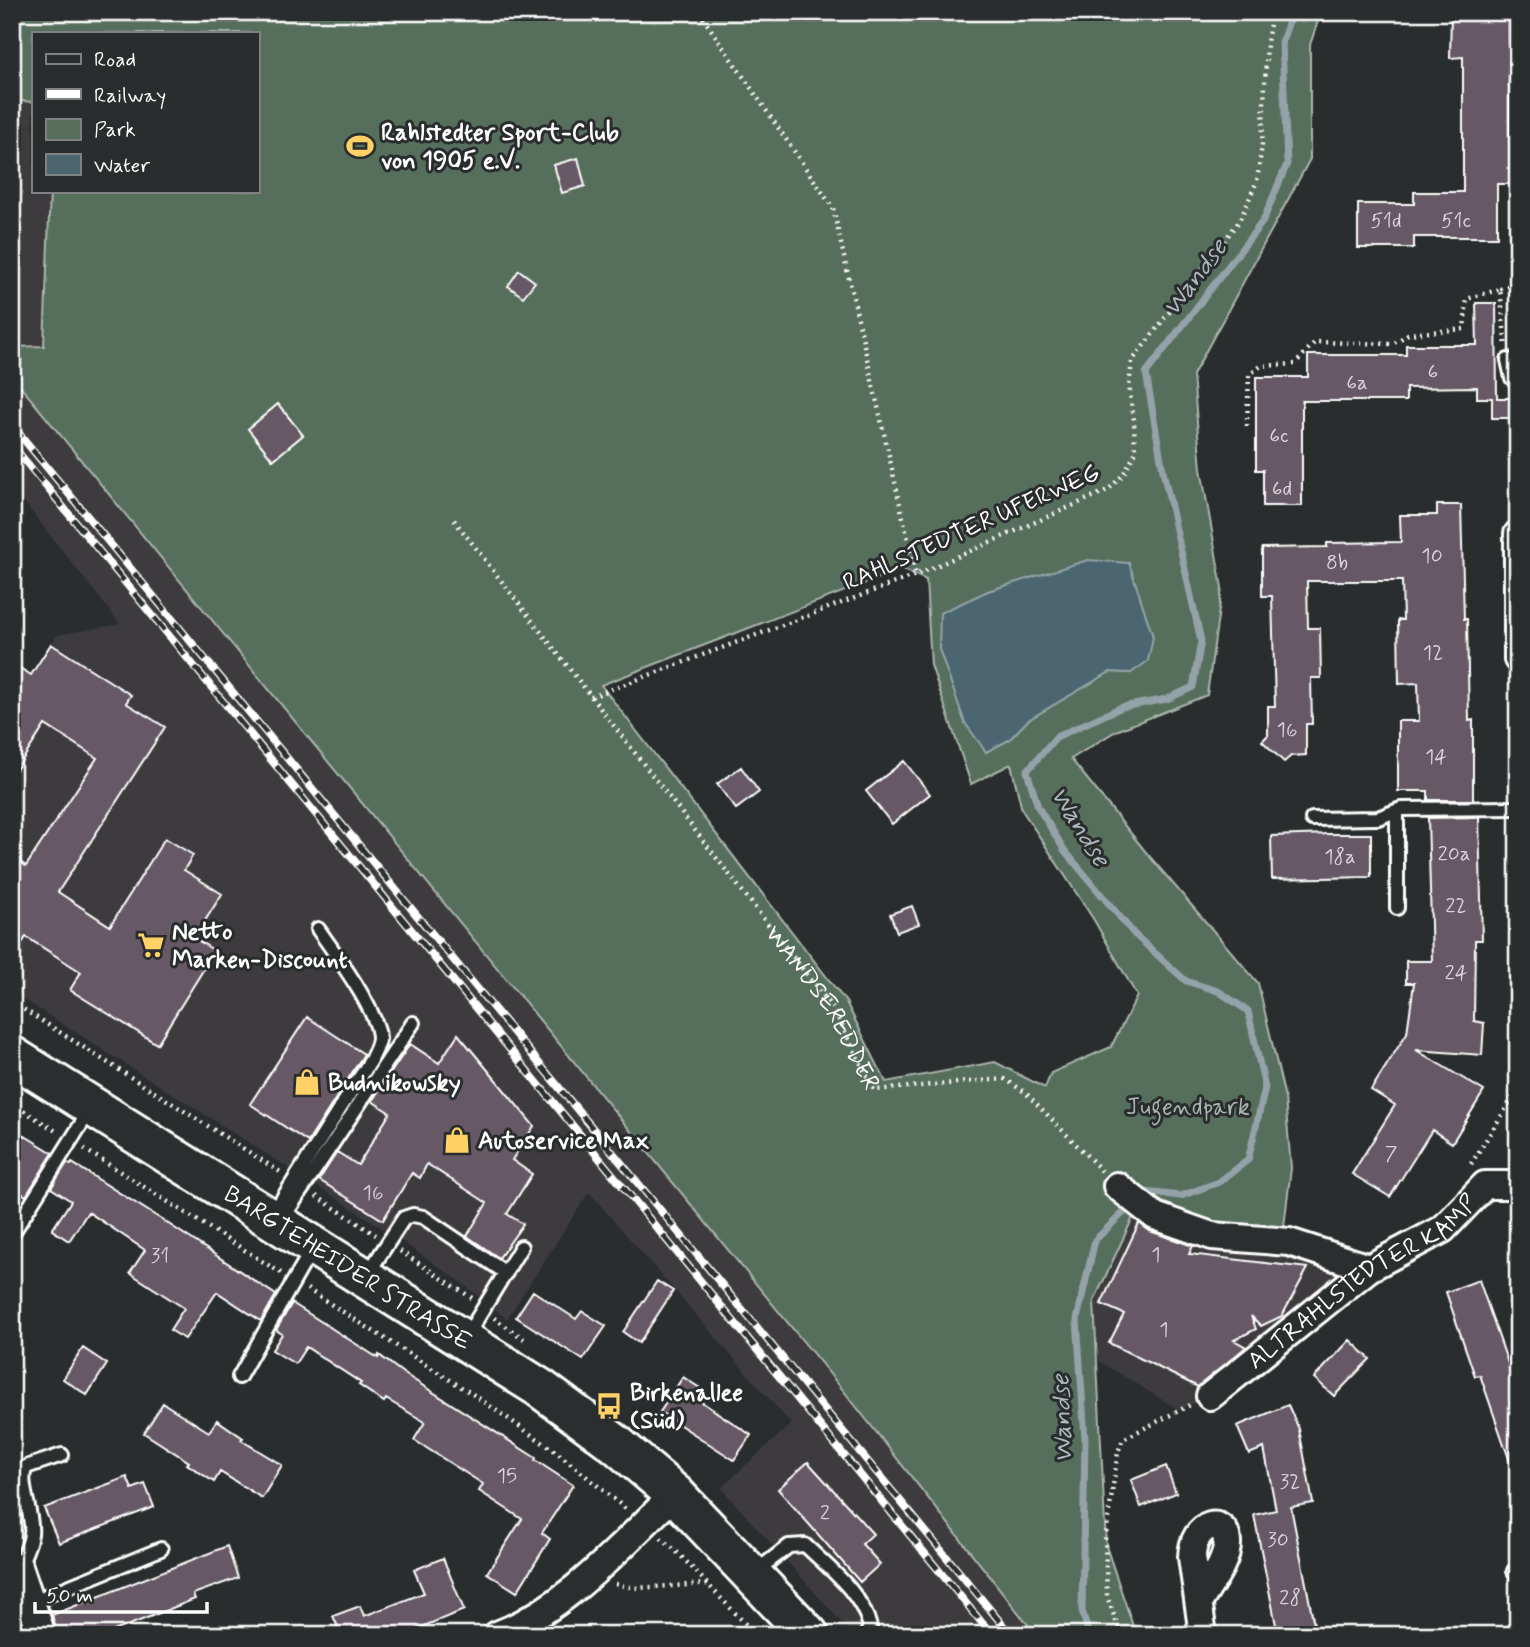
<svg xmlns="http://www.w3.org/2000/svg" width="1530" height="1647" viewBox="0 0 1530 1647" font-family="Mynerve,sans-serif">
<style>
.built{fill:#3c3a3e}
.green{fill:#566e5b;stroke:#aab6ad;stroke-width:2;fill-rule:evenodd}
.water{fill:#4b666f;stroke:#93a3a9;stroke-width:2}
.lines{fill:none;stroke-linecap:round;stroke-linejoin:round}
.stream{stroke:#93a3a9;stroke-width:7}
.building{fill:#665865;stroke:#fff;stroke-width:2}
.service-casing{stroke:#fff;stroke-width:18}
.minor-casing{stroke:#fff;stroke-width:32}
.primary-casing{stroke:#fff;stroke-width:44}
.path{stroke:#fff;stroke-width:4.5;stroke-dasharray:2 5;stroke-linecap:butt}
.service{stroke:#2a2d2e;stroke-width:12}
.minor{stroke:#2a2d2e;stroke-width:26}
.primary{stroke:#2a2d2e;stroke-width:38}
.rail-casing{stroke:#fff;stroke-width:8}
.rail{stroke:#2a2d2e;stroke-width:5;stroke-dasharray:16;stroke-linecap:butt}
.labels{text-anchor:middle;stroke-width:6;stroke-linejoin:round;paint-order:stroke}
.number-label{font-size:21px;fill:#d9d5d8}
.poi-label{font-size:24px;font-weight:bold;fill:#fff;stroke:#2a2d2e;text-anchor:start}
.street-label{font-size:24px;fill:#fff;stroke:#2a2d2e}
.park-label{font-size:24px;fill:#aab6ad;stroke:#2a2d2e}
.water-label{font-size:26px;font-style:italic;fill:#aebabe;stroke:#2a2d2e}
</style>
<rect width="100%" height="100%" fill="#2a2d2e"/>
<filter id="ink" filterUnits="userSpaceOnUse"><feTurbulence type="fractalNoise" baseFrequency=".0143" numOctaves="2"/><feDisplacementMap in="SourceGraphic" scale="14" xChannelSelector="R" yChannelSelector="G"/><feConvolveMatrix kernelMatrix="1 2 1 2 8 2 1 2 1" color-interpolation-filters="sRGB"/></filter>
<g filter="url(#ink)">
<path class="built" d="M12,100L33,102V191H50L44,347H12Z
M12,376L847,1395L1036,1635H968L964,1630L954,1635H853L721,1488L791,1424L589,1192L507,1319L457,1279L364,1216L12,992V704L57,635L120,624L12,487Z
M1135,1213L1369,1268L1210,1396L1179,1410L1097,1360L1094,1301Z"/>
<path class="green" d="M12,12H1321L1310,45V159L1193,375L1201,469L1222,588L1207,695L1116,731L1071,759L1145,851L1258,983L1285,1098L1291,1168L1283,1235L1216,1225L1149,1196L1135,1213L1094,1301L1106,1546L1136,1635H1036L847,1395L12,376V347L44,346L50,191H257V33H33V102L12,100ZM1128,563L1153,637L1131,673L1110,672L1028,720L1009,740L986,752L988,591L1032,578ZM902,569L926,580L931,665L971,784L1011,764L1022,810L1094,920L1137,996L1111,1047L1051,1073L1045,1088L995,1062L886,1082L846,1002L601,685Z"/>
<path class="water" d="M1088,560L1129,563L1153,637L1148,661L1131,673L1110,672L1028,720L1009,740L986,752L965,723L939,649L940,613L988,591Z"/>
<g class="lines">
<path class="stream" d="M1089,1635L1082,1611L1085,1440L1077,1319L1095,1240L1145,1192L1181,1196L1219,1182L1248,1160L1265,1088L1248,1011L1218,991L1186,981L1134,934L1065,851L1038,807L1027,771L1056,737L1122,707L1167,699L1193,687L1201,641L1163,471L1146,373L1263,221L1287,164L1282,42L1292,12"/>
</g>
<path class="building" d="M1451,12H1509L1510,184H1497V237H1414V248H1358V204H1414V192H1463V57L1450,58Z
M578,158L585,186L562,193L554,165Z
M519,270L535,282L523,297L508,286Z
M1476,303H1496L1497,398H1518V418H1492V398H1477V387L1406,388V401H1302V506H1263V470H1256V377H1308V355H1406V345H1477Z
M278,404L303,435L273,460L248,429Z
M1437,505H1461L1464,619H1467L1469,721L1473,720V800H1428V791H1398V721H1419L1418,683L1399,684L1398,620H1403L1402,581H1307L1308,628H1320L1321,678H1311L1312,724H1306V755L1291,756L1284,762L1262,741L1268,735V706H1275L1272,596H1262V548L1327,547V543L1401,542L1400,515H1437Z
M51,644L131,695L126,703L165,727L58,892L110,926L165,838L193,855L184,870L222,894L194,938L215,951L157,1044L70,990L81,972L26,937L12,959V857L26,866L97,758L45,725L12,776V663L31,675Z
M904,761L930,794L892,824L866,791Z
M741,767L759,792L736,809L717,784Z
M1479,817L1482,940H1475L1474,1021L1484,1023L1482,1055L1416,1050L1484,1091L1452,1143L1432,1130L1390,1197L1352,1174L1395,1105L1371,1090L1407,1033L1414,983H1406V961H1432L1428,818Z
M1330,834H1371V877L1272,879L1271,836Z
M912,906L919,924L897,932L890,914Z
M307,1017L364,1054L308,1142L250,1104Z
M458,1034L534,1126L512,1160L532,1174L507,1214L523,1224L499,1258L467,1236L487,1203L427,1164L420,1178L412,1173L383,1220L319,1180L337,1152L358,1165L390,1113L372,1101L410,1044L439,1063Z
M12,1128L53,1153L26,1196L12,1187Z
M67,1163L71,1165L72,1163L164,1221L276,1295L261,1321L217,1292L185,1339L170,1330L184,1308L130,1273L145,1250L88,1212L69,1241L52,1230L71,1201L51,1188Z
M1139,1223L1150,1231L1193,1246L1189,1254L1308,1268L1282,1316L1261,1326L1251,1316L1256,1329L1234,1340L1246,1347L1198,1387L1109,1343L1124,1314L1101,1304Z
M1479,1280L1518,1392V1475L1515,1476L1480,1375L1475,1376L1446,1292Z
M657,1281L673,1291L639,1343L623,1332Z
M533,1291L576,1319L582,1311L606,1326L583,1360L516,1317Z
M292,1303L378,1358L379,1355L403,1373L536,1458L535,1460L573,1485L542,1533L550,1539L517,1592L487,1573L522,1519L479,1491L483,1484L414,1440L425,1422L386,1399L384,1402L359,1385L361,1383L306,1347L295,1364L272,1350L282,1334L276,1330Z
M1350,1340L1370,1359L1334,1396L1314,1378Z
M83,1348L107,1364L87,1395L63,1379Z
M683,1377L706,1392L700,1401L751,1435L734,1460L660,1412Z
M163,1403L209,1432L217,1420L243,1438L241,1440L282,1465L262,1498L220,1472L214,1482L187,1464L189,1462L144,1433Z
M1288,1405L1299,1429L1313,1503L1291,1507L1316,1635H1278L1254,1515L1276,1510L1264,1448L1249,1454L1237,1426Z
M808,1462L873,1534L862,1544L880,1564L860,1582L778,1489Z
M1166,1466L1176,1493L1141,1507L1131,1480Z
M127,1477L132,1489L145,1484L154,1507L59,1543L44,1508Z
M227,1546L238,1578L193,1594L195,1599L104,1635H58L52,1615Z
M443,1558L464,1610L402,1635H321L338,1627L333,1616L360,1606L364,1616L424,1593L414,1570Z"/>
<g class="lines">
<defs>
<path id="service" d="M1508,360L1512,378L1518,383
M1312,819L1378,818L1401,809L1518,808
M1397,908V811
M272,1215L371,1060C374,1053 378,1047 379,1039C380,1014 334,952 318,929
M281,1221L413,1023
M14,1231L90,1110
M367,1275L404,1218L413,1215L423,1217L506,1273
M466,1337L521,1247
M239,1377L312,1249
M15,1566L19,1567C23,1557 30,1545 31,1534C34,1514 17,1483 26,1467L62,1455
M1514,1571L1518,1572
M755,1572L789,1546L805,1545C830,1569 862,1593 870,1627L866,1635
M31,1602L161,1549"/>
<g id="minor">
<path d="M1518,534V659"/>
<path d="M1117,1186L1155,1216L1212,1236L1289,1242L1369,1268"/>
<path id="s2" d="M1210,1396L1369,1268L1443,1229L1485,1185H1518"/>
<path d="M19,1567L42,1635"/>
<path d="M1199,1602C1208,1586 1228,1562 1227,1542C1226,1516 1193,1521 1192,1557L1203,1635"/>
<path d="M497,1635C568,1608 621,1545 675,1494"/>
</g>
<g id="primary">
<path id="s3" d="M12,1056L540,1388L616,1444L675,1494L809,1635"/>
</g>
</defs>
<use href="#service" class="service-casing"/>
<use href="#minor" class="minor-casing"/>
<use href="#primary" class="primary-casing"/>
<g class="path">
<path d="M699,12L833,208L916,575"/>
<path d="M1500,289L1518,282"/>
<path d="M1247,426L1249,375L1261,366L1295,364L1315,342L1393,344L1408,334L1464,329L1467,299L1500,289L1506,347"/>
<path id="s1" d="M454,520L833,1008L874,1090L1005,1079L1026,1093L1102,1171"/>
<path d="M591,697L916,575L1108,490L1123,475L1135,453L1134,420L1129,387L1132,361L1240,220L1257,181L1262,145L1267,42L1272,12"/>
<path d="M12,1002L282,1173"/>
<path d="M12,1103L59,1133"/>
<path d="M84,1149L281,1273"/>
<path d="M1471,1164L1518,1089"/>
<path d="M316,1196L376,1235"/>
<path d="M400,1251L472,1298"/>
<path d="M307,1289L477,1397L558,1453L627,1510"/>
<path d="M494,1318L524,1339"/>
<path d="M661,1538L679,1554L756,1635"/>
<path d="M615,1584L635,1588L708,1584"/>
<path d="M1121,1635L1107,1596L1105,1540L1118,1452L1123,1439L1190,1405"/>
</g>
<use href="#service" class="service"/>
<use href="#minor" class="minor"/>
<use href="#primary" class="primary"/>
<defs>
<path id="rail" d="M12,425L1011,1635
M12,445L992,1635"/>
</defs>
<use href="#rail" class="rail-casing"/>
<use href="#rail" class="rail"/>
</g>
</g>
<defs>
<symbol id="stadium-bare" viewBox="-9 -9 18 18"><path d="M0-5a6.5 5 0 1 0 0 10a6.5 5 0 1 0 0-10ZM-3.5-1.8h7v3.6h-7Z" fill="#ffd166" stroke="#2a2d2e" stroke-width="2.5" paint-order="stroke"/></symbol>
<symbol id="supermarket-bare" viewBox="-9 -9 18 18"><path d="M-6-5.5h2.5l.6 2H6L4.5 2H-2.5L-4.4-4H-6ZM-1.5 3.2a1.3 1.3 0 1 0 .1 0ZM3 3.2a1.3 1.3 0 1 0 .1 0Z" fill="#ffd166" stroke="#2a2d2e" stroke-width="2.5" paint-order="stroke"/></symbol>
<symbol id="shop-bare" viewBox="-9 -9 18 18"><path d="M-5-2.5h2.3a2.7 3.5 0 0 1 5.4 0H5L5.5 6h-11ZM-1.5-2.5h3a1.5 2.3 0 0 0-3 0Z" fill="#ffd166" stroke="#2a2d2e" stroke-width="2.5" paint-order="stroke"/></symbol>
<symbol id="bus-bare" viewBox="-9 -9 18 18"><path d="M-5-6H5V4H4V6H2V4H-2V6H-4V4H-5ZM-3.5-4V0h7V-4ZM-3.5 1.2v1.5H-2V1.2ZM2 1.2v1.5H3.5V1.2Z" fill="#ffd166" stroke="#2a2d2e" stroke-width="2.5" paint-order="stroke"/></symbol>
</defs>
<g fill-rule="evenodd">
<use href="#stadium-bare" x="341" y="127" width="38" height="38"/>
<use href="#supermarket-bare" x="132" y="926" width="38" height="38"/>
<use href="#shop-bare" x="288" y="1063" width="38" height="38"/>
<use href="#shop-bare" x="438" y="1121" width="38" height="38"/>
<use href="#bus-bare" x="590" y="1387" width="38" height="38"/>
</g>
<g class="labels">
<g class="number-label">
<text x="1386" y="227">51d</text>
<text x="1456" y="227">51c</text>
<text x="1433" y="378">6</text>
<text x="1357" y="389">6a</text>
<text x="1279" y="442">6c</text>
<text x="1282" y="495">6d</text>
<text x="1432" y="562">10</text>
<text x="1337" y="569">8b</text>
<text x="1433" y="659">12</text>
<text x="1287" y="736">16</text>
<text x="1436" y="763">14</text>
<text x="1454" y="860">20a</text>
<text x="1340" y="863">18a</text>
<text x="1456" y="912">22</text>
<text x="1456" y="979">24</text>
<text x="1391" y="1160">7</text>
<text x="373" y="1199">16</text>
<text x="1156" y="1261">1</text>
<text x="160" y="1262">31</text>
<text x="1164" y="1336">1</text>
<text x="507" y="1482">15</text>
<text x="1290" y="1488">32</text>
<text x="825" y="1519">2</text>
<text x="1278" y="1546">30</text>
<text x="1290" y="1604">28</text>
</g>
<g class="poi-label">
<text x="381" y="140">Rahlstedter Sport-Club<tspan x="381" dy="28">von 1905 e.V.</tspan></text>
<text x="172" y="939">Netto<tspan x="172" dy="28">Marken-Discount</tspan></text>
<text x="328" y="1090">Budnikowsky</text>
<text x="478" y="1148">Autoservice Max</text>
<text x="630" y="1400">Birkenallee<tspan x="630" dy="28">(Süd)</tspan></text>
</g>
<g class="street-label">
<text transform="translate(971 527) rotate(-24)" y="8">RAHLSTEDTER UFERWEG</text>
<text dy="8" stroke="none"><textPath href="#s1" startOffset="612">WANDSEREDDER</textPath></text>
<text dy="8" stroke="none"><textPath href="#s3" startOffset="397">BARGTEHEIDER STRASSE</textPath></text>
<text dy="8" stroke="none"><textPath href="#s2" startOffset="191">ALTRAHLSTEDTER KAMP</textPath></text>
</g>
<g class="park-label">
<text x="1188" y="1114">Jugendpark</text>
</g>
<g class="water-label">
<text transform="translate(1194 277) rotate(-53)" y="9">Wandse</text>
<text transform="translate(1081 826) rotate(58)" y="9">Wandse</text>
<text transform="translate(1061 1419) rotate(-92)" y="9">Wandse</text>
</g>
</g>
<rect width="1530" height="1647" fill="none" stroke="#2a2d2e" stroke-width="42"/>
<rect x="21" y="21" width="1488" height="1605" fill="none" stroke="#fff" stroke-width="2.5" filter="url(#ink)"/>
<rect x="32" y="32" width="228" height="161" fill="#2a2d2e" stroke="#7f8182" stroke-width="2"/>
<rect x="46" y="54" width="35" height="10" fill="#2a2d2e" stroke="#7f8182" stroke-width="2"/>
<text x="94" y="66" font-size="21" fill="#ffffff">Road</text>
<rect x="46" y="89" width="35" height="10" fill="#ffffff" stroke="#7f8182" stroke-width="2"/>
<text x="94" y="102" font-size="21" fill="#ffffff">Railway</text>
<rect x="46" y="119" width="35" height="21" fill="#566e5b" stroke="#7f8182" stroke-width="2"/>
<text x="94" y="136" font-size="21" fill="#ffffff">Park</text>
<rect x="46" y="154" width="35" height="21" fill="#4b666f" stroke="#7f8182" stroke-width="2"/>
<text x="94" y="172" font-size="21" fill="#ffffff">Water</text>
<path d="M35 1602v10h172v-10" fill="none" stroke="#ffffff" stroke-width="3.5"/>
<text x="46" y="1602" font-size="21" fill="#ffffff" stroke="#2a2d2e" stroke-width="5" paint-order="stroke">50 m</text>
</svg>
